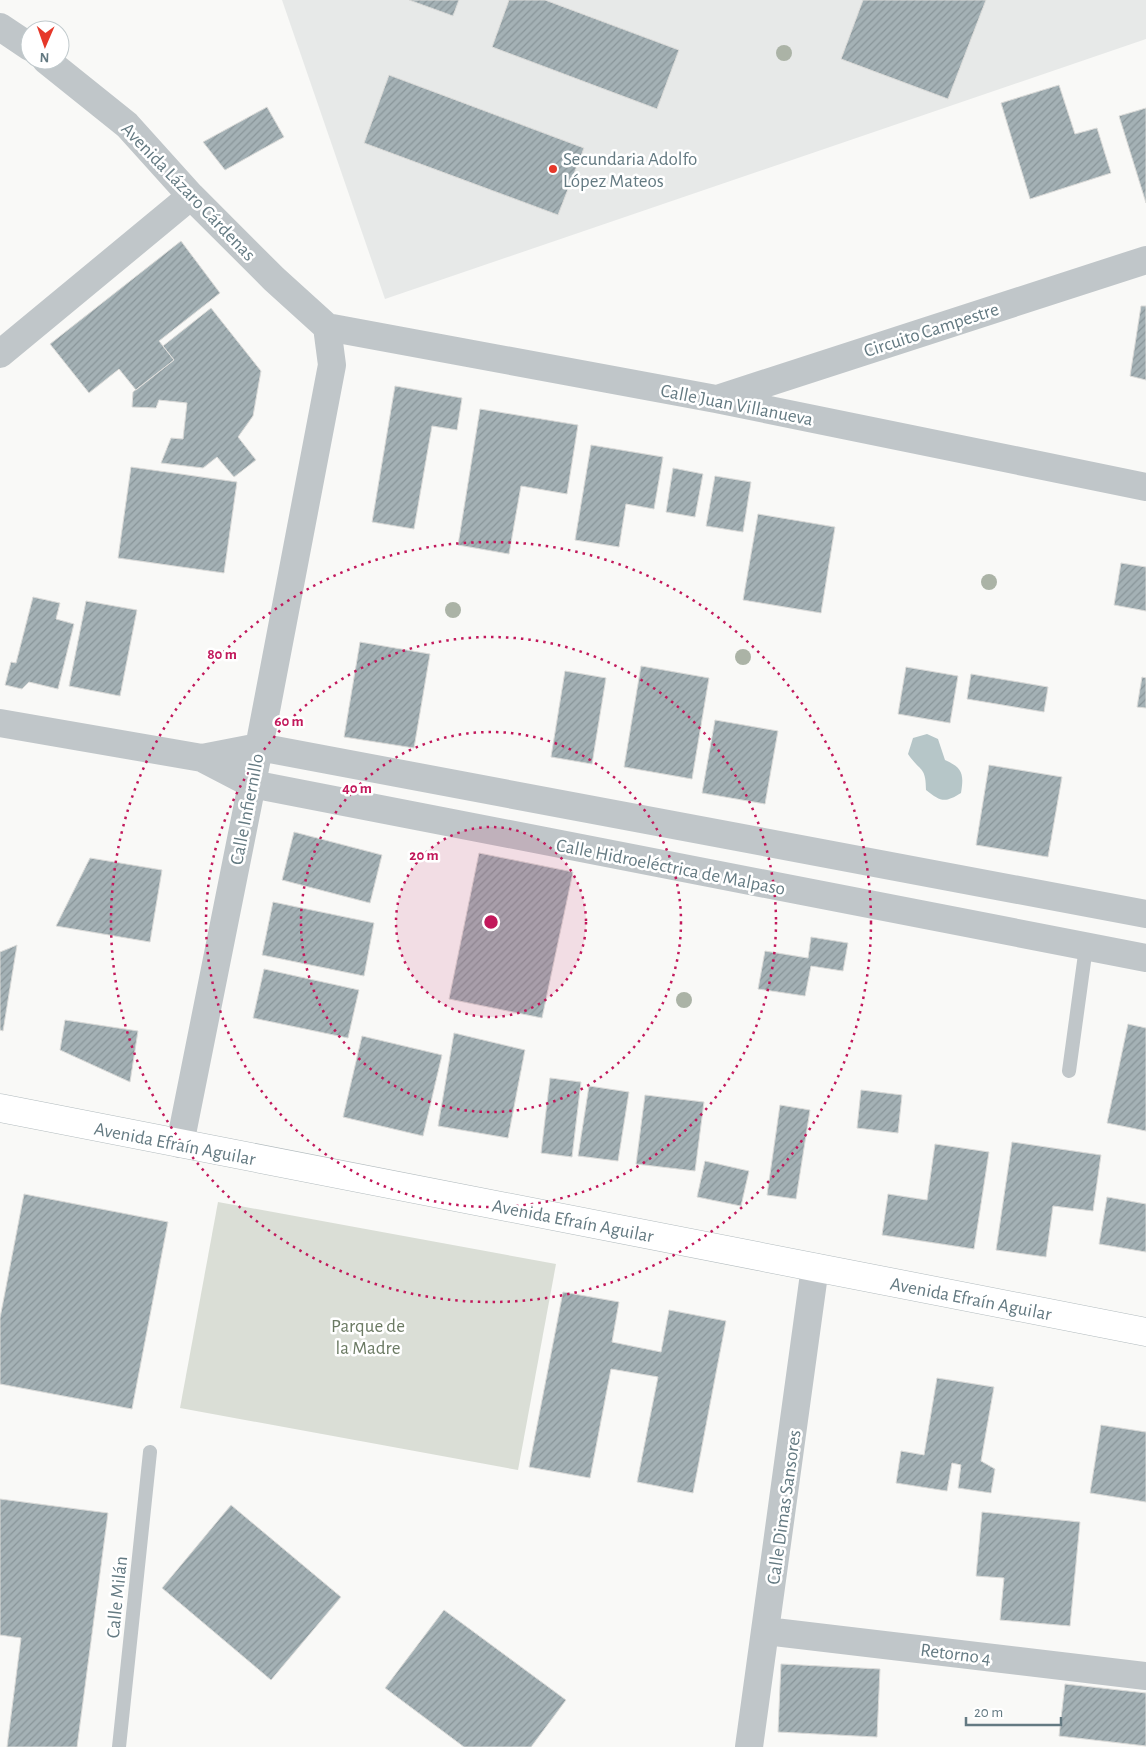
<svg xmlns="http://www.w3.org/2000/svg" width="1146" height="1747" viewBox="0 0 1146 1747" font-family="'Alegreya Sans',sans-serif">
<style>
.built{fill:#e7e9e8}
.green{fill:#daded6}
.water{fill:#b6c6c8}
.building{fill:url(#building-hatch);stroke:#dbdbd9}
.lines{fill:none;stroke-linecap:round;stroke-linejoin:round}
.secondary-casing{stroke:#b2bbbe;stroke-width:29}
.service{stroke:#c0c6c9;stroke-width:14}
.minor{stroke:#c0c6c9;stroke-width:28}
.secondary{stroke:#fff;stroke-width:28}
.tree{fill:#abb3a6}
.ring{fill:none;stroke:#c2185b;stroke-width:2.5;stroke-dasharray:2.5 5}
.poi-dot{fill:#e6382a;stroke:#fff;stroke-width:2}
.labels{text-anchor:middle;stroke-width:5;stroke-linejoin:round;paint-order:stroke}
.poi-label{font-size:19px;fill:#647a82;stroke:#fff;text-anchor:start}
.street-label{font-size:19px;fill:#647a82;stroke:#fff}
.park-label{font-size:19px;fill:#6b7a63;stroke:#fff}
.centre{fill:#c2185b;stroke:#fff;stroke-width:2.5}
.ring-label{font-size:15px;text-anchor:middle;font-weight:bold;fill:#c2185b;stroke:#fff;stroke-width:5;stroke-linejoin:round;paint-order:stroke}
</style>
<defs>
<pattern id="building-hatch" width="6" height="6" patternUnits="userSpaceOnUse" patternTransform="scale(1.25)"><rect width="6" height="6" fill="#a4b1b5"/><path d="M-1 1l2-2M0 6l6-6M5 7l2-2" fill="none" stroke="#899599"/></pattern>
</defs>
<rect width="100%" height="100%" fill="#f9f9f7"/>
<path class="built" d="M282,0H1146V39L385,299Z"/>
<path class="green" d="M218,1202L556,1264L518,1470L180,1408Z"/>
<path class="water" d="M927,734L938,739L945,760C963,768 964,774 961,793C945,803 941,802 926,790C926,766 920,772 908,754L913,738Z"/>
<path class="building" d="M409,0H459L453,16Z
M509,0H545L679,50L657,109L492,47Z
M863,0H986L948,99L841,59Z
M389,75L584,148L558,215L364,143Z
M1059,85L1075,134L1097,128L1111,173L1030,199L1001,103Z
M267,107L284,137L225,170L203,142Z
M1146,108V203L1119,116Z
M181,241L220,293L159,341L174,360L136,390L119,369L89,393L50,344Z
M1141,306H1146V380L1130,376Z
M211,308L261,371L253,416L238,437L256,460L234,477L217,457L203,468L161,463L171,438L183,439L187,403L159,400L156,408L132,407L133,392L174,360L163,346Z
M395,386L462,398L457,430L432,426L414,529L372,522Z
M480,409L578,425L567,494L521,486L509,554L458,545Z
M591,445L663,457L654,509L626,504L619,547L575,540Z
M131,467L237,482L224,573L118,558Z
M673,468L703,474L695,517L666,512Z
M715,476L751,482L743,532L706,526Z
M758,514L835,527L821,613L743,600Z
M1121,563L1146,567V611L1114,605Z
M33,597L60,603L56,619L74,624L58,689L29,682L22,689L5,685L11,662L16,663Z
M86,601L137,610L120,696L69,686Z
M360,642L430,654L414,748L344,737Z
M641,666L709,678L692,779L624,767Z
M906,667L958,676L950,723L898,714Z
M565,671L606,678L592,764L551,757Z
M971,674L1048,687L1044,712L967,699Z
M1142,677L1146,678V708L1137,707Z
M715,720L778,731L765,804L702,793Z
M989,765L1062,777L1048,857L976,845Z
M294,832L382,855L370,903L282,880Z
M479,853L573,872L542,1018L449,999Z
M90,858L162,870L150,942L56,926Z
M273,902L374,923L364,976L262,955Z
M811,937L848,943L843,971L811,966L805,996L758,989L765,951L808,958Z
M17,945L3,1031L0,1030V952Z
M264,969L359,990L348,1038L253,1018Z
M65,1020L138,1031L130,1082L60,1050Z
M1128,1024L1146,1028V1131L1107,1123Z
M454,1033L525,1050L508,1138L438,1126Z
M362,1036L442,1055L423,1136L343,1117Z
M550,1078L581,1082L572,1157L541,1153Z
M589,1086L629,1092L618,1161L578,1156Z
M861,1090L902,1095L898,1133L857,1128Z
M645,1095L704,1102L695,1171L636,1164Z
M780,1105L810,1110L796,1199L767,1195Z
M1012,1142L1101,1155L1093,1211L1053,1206L1046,1257L996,1250Z
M935,1144L989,1152L974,1249L882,1235L888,1194L927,1200Z
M705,1161L749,1171L741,1206L697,1197Z
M24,1194L168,1222L132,1409L0,1384V1318Z
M1107,1197L1146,1204V1252L1099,1244Z
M563,1292L619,1302L612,1342L661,1352L669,1310L726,1321L693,1493L637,1482L658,1377L611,1369L590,1478L529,1467Z
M937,1378L994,1387L981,1461L995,1469L991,1493L958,1488L961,1465L952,1463L947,1491L896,1483L901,1451L924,1455Z
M1101,1425L1146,1432V1502L1090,1493Z
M0,1499L108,1513L77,1747H7L21,1638L0,1635Z
M231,1505L341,1597L271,1680L162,1588Z
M982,1512L1080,1522L1070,1626L1000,1620L1004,1578L976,1576Z
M444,1610L566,1700L531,1747H464L385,1688Z
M781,1664L880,1669L877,1737L778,1732Z
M1065,1684L1146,1693V1746L1059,1736Z"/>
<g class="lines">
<defs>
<path id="secondary" d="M0,1108L1146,1332"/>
</defs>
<use href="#secondary" class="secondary-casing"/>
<path class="service" d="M1069,1071L1086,947
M119,1747L150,1452"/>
<path class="minor" d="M0,27L30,47
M46,60L127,125L191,196L274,279L327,327
M327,327L716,399L1146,487
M0,354L191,196
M717,399L1146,260
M0,723L202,758L252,784L1146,958
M202,758L259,747L1146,914
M180,1144L252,784L332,365L327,327
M766,1631L1146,1676
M749,1747L815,1267"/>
<use href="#secondary" class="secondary"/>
</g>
<g class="tree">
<circle cx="784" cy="53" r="8"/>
<circle cx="989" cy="582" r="8"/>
<circle cx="453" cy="610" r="8"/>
<circle cx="743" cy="657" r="8"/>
<circle cx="684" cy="1000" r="8"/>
</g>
<circle cx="491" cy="922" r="95" fill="#c2185b" fill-opacity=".12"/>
<g class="ring">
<circle cx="491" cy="922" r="95"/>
<circle cx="491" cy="922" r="190"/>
<circle cx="491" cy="922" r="285"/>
<circle cx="491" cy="922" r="380"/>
</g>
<circle class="poi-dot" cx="553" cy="169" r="5"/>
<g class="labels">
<g class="poi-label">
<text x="563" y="165">Secundaria Adolfo<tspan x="563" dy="22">López Mateos</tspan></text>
</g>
<g class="street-label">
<text transform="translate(189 191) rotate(46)" y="7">Avenida Lázaro Cárdenas</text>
<text transform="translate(931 329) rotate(-18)" y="7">Circuito Campestre</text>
<text transform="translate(737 404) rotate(11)" y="7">Calle Juan Villanueva</text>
<text transform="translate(246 809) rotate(-79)" y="7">Calle Infiernillo</text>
<text transform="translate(671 866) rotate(11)" y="7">Calle Hidroeléctrica de Malpaso</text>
<text transform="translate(175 1143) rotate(11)" y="7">Avenida Efraín Aguilar</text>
<text transform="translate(573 1220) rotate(11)" y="7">Avenida Efraín Aguilar</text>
<text transform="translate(971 1298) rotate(11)" y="7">Avenida Efraín Aguilar</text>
<text transform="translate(783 1507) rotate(-82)" y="7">Calle Dimas Sansores</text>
<text transform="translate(116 1597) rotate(-84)" y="7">Calle Milán</text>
<text transform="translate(956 1653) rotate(7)" y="7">Retorno 4</text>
</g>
<g class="park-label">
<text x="368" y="1332">Parque de<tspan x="368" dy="22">la Madre</tspan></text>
</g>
</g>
<circle cx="491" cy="922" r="8" class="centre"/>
<g class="ring-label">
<text x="222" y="659">80 m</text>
<text x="289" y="726">60 m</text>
<text x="357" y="793">40 m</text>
<text x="424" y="860">20 m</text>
</g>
<g transform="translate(45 45) rotate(182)"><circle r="24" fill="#ffffff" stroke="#c1cacd"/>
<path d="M0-4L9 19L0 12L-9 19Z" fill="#e6382a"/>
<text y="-8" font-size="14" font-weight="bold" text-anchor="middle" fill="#647a82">N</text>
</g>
<path d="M966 1717v8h95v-8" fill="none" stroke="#647a82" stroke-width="2.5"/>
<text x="974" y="1717" font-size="15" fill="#647a82" stroke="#ffffff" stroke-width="4" paint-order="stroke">20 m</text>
</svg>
